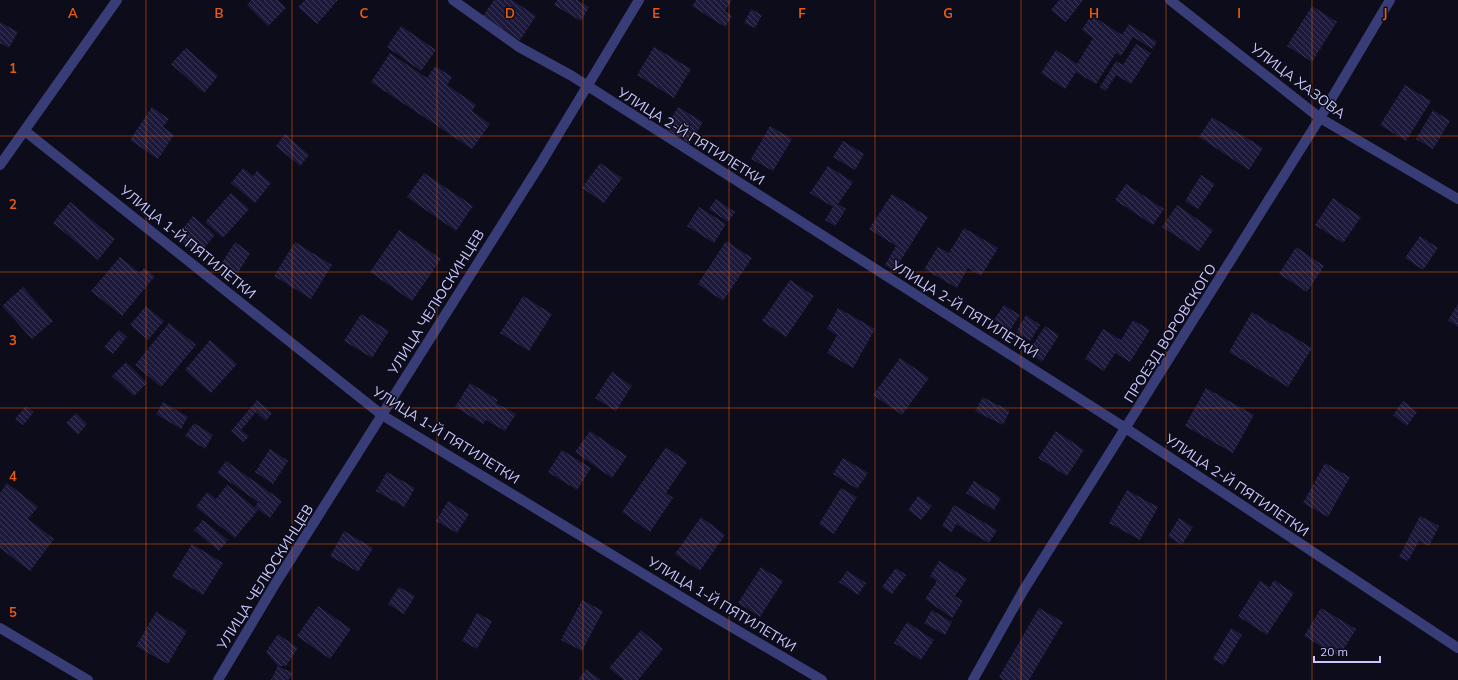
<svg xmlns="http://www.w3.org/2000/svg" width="1458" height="680" viewBox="0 0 1458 680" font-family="Mulish,sans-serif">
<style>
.building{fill:url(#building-back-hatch)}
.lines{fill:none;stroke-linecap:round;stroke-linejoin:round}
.minor{stroke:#393d77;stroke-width:10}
.grid{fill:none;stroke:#e8590c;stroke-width:1;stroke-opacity:0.55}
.labels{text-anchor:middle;stroke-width:3;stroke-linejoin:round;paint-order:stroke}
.street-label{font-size:14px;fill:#c9c8fc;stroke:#0d0c1b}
.grid-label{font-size:13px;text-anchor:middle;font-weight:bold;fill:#e8590c;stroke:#0d0c1b;stroke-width:3;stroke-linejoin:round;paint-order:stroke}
</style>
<defs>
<pattern id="building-back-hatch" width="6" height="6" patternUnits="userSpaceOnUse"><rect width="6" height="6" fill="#1c193b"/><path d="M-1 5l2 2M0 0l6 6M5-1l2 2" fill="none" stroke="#3c3958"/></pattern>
</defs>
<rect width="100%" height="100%" fill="#0d0c1b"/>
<path class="building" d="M251,0H278L286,8L268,26L247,5Z
M305,0H338L317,24L298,7Z
M494,0H512L536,16L520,40L483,16Z
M557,0H577L589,7L581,21L554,5Z
M696,0H732L725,11L732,16L725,27L692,6Z
M1059,0H1083L1066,22L1051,10Z
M1312,6L1337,22L1312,62L1287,46Z
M751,9L762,15L755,28L744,23Z
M1091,15L1122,35L1129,24L1157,42L1152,49L1133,37L1121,56L1116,53L1096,84L1076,72L1065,89L1041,73L1056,50L1077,64L1093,38L1082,30Z
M0,22L18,32L9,48L0,43Z
M401,26L436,50L421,71L387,47Z
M1136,44L1151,53L1131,84L1116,75L1106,91L1100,87L1116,61L1123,65Z
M654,47L691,69L674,98L637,75Z
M186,48L218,76L204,93L171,64Z
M390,53L427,78L435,66L452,77L447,85L476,105L472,111L490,124L472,149L371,82Z
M1405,85L1431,101L1406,141L1380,125Z
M152,107L169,119L163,127L174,135L158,159L130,140Z
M678,107L703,122L688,146L664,131Z
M1433,110L1450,121L1433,149L1416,139Z
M1212,117L1263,148L1249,170L1199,137Z
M770,126L792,139L773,171L751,159Z
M285,134L309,155L300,166L276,146Z
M843,141L864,154L855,170L833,157Z
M600,163L622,178L604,203L582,188Z
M828,166L853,182L838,204L846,209L835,226L825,220L833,207L810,193Z
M243,168L253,176L257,171L271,183L255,203L231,183Z
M424,173L473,206L456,231L407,197Z
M1201,175L1215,184L1198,209L1185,201Z
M1126,184L1164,209L1153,225L1115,200Z
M231,193L249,209L223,238L205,222Z
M892,194L928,217L894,271L885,265L896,246L869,229Z
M1333,198L1361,217L1343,243L1315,225Z
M716,199L735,212L728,222L709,209Z
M70,202L115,239L98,260L53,223Z
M1177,205L1213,230L1199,251L1162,227Z
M699,207L726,224L714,243L687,226Z
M193,216L215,235L198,255L176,237Z
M964,228L998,248L981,276L968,268L957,288L924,269L938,247L949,253Z
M399,230L441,259L412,301L370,272Z
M1420,236L1438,248L1423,270L1405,258Z
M726,241L752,258L723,301L698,284Z
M235,242L250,253L238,273L222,263Z
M295,242L332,265L311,299L274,276Z
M1296,247L1324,266L1307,292L1279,274Z
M120,257L140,273L144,268L155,276L122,316L91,291Z
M790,280L814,296L786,337L762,321Z
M23,287L53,321L32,339L2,306Z
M523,296L552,314L529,351L500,333Z
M1458,304V327L1448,320Z
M1004,305L1020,315L1010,330L994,320Z
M146,306L164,321L148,340L130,325Z
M838,308L875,329L853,368L827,353L837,335L827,329Z
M1252,312L1312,348L1288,387L1229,352Z
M361,314L389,331L372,358L344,341Z
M1026,315L1040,325L1030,341L1016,332Z
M1133,320L1150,330L1130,362L1115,353L1104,371L1085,359L1103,329L1121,340Z
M169,323L196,345L161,387L135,365Z
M1045,326L1059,335L1042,362L1028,352Z
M119,330L127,337L113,354L104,347Z
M210,340L237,364L211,393L185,370Z
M900,358L929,378L902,415L873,395Z
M126,362L147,383L134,396L112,376Z
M612,372L632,386L616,411L595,398Z
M470,383L498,400L496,403L516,414L505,431L486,420L483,424L455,407Z
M1206,388L1254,415L1233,453L1185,426Z
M983,397L1010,411L1003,425L975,411Z
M257,400L272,413L266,421L256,412L241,430L249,436L244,442L231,431Z
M1403,401L1417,412L1407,426L1393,415Z
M163,402L188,417L181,429L156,414Z
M26,406L34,412L23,425L15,419Z
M76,413L87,424L78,435L66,423Z
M194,423L213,435L205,449L185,436Z
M590,431L627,456L612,478L575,452Z
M1056,431L1084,450L1067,476L1038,458Z
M666,447L687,462L666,493L673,498L650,532L622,512Z
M270,449L288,461L273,484L255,472Z
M562,450L591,468L577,490L548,472Z
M843,458L868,473L857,489L833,474Z
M226,461L282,501L270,518L255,507L258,502L217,473Z
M1325,463L1350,477L1328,517L1303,503Z
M387,472L415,488L404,507L376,491Z
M974,481L1001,498L994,510L966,493Z
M7,483L38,507L28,519L54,539L30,571L0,548V493Z
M227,485L258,510L235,538L196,507L207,492L216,499Z
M841,488L857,497L834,534L819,524Z
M1127,490L1158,507L1140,540L1109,523Z
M918,496L932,506L921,520L908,510Z
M448,501L469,514L457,533L436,521Z
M954,505L997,530L989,543L956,524L952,532L942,526Z
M1420,516L1439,526L1429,546L1419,541L1408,561L1399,557Z
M701,517L725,535L700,571L675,554Z
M1179,518L1193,527L1182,545L1168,536Z
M203,520L228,540L219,551L194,530Z
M344,531L373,548L358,572L330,556Z
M192,544L223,563L203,595L172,576Z
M939,561L967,579L955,596L963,601L952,618L925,599L937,581L930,576Z
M761,567L783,581L760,617L738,603Z
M896,568L906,575L892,594L882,587Z
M847,571L866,583L858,595L839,582Z
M1274,580L1294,593L1267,635L1238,616L1260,581L1270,587Z
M399,587L415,596L404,614L388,604Z
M582,600L603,611L582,651L561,640Z
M318,606L351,629L330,659L297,636Z
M1039,608L1063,622L1029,680H1004L999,677Z
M1321,608L1356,629L1339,657L1304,636Z
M932,610L952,622L945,635L924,623Z
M156,612L187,631L168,664L136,646Z
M477,613L492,621L477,649L462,641Z
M907,622L934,640L921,660L894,643Z
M1231,628L1242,635L1224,665L1213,659Z
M641,630L663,649L638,680H624L609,668Z
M278,634L298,648L286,666H278L266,652Z
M278,666L293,673L288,680H271Z
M586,669L601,680H578Z"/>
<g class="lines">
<path class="minor" d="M453,0L519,47L572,76L1127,429L1458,648
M1170,0L1320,118L1458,199
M25,131L382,415L706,612L822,680
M0,165L117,0
M0,628L88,680
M218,680L277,581L541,163L639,0
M973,680L1023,591L1320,118L1390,0"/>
</g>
<path class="grid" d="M146,0V680M292,0V680M437,0V680M583,0V680M729,0V680M875,0V680M1021,0V680M1166,0V680M1312,0V680M0,136H1458M0,272H1458M0,408H1458M0,544H1458"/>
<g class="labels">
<g class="street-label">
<text transform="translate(1298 81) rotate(37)" y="5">УЛИЦА ХАЗОВА</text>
<text transform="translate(691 136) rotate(32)" y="5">УЛИЦА 2-Й ПЯТИЛЕТКИ</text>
<text transform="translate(188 242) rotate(39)" y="5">УЛИЦА 1-Й ПЯТИЛЕТКИ</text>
<text transform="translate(436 302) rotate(-58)" y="5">УЛИЦА ЧЕЛЮСКИНЦЕВ</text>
<text transform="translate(965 309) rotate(32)" y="5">УЛИЦА 2-Й ПЯТИЛЕТКИ</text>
<text transform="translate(1170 333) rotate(-58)" y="5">ПРОЕЗД ВОРОВСКОГО</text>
<text transform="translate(446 435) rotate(32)" y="5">УЛИЦА 1-Й ПЯТИЛЕТКИ</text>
<text transform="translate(1237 485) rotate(34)" y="5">УЛИЦА 2-Й ПЯТИЛЕТКИ</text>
<text transform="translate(265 577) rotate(-58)" y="5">УЛИЦА ЧЕЛЮСКИНЦЕВ</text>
<text transform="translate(722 604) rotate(31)" y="5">УЛИЦА 1-Й ПЯТИЛЕТКИ</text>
</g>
</g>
<g class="grid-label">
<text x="73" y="18">A</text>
<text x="219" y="18">B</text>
<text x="364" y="18">C</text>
<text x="510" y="18">D</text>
<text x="656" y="18">E</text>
<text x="802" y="18">F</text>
<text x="948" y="18">G</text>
<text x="1094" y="18">H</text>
<text x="1239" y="18">I</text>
<text x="1385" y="18">J</text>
<text x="13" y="73">1</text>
<text x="13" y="209">2</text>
<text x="13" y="345">3</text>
<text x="13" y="481">4</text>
<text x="13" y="617">5</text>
</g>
<path d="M1314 656v6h66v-6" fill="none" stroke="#c9c8fc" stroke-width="2"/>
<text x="1320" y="656" font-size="12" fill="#c9c8fc" stroke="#0d0c1b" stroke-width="3" paint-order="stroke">20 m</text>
</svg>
